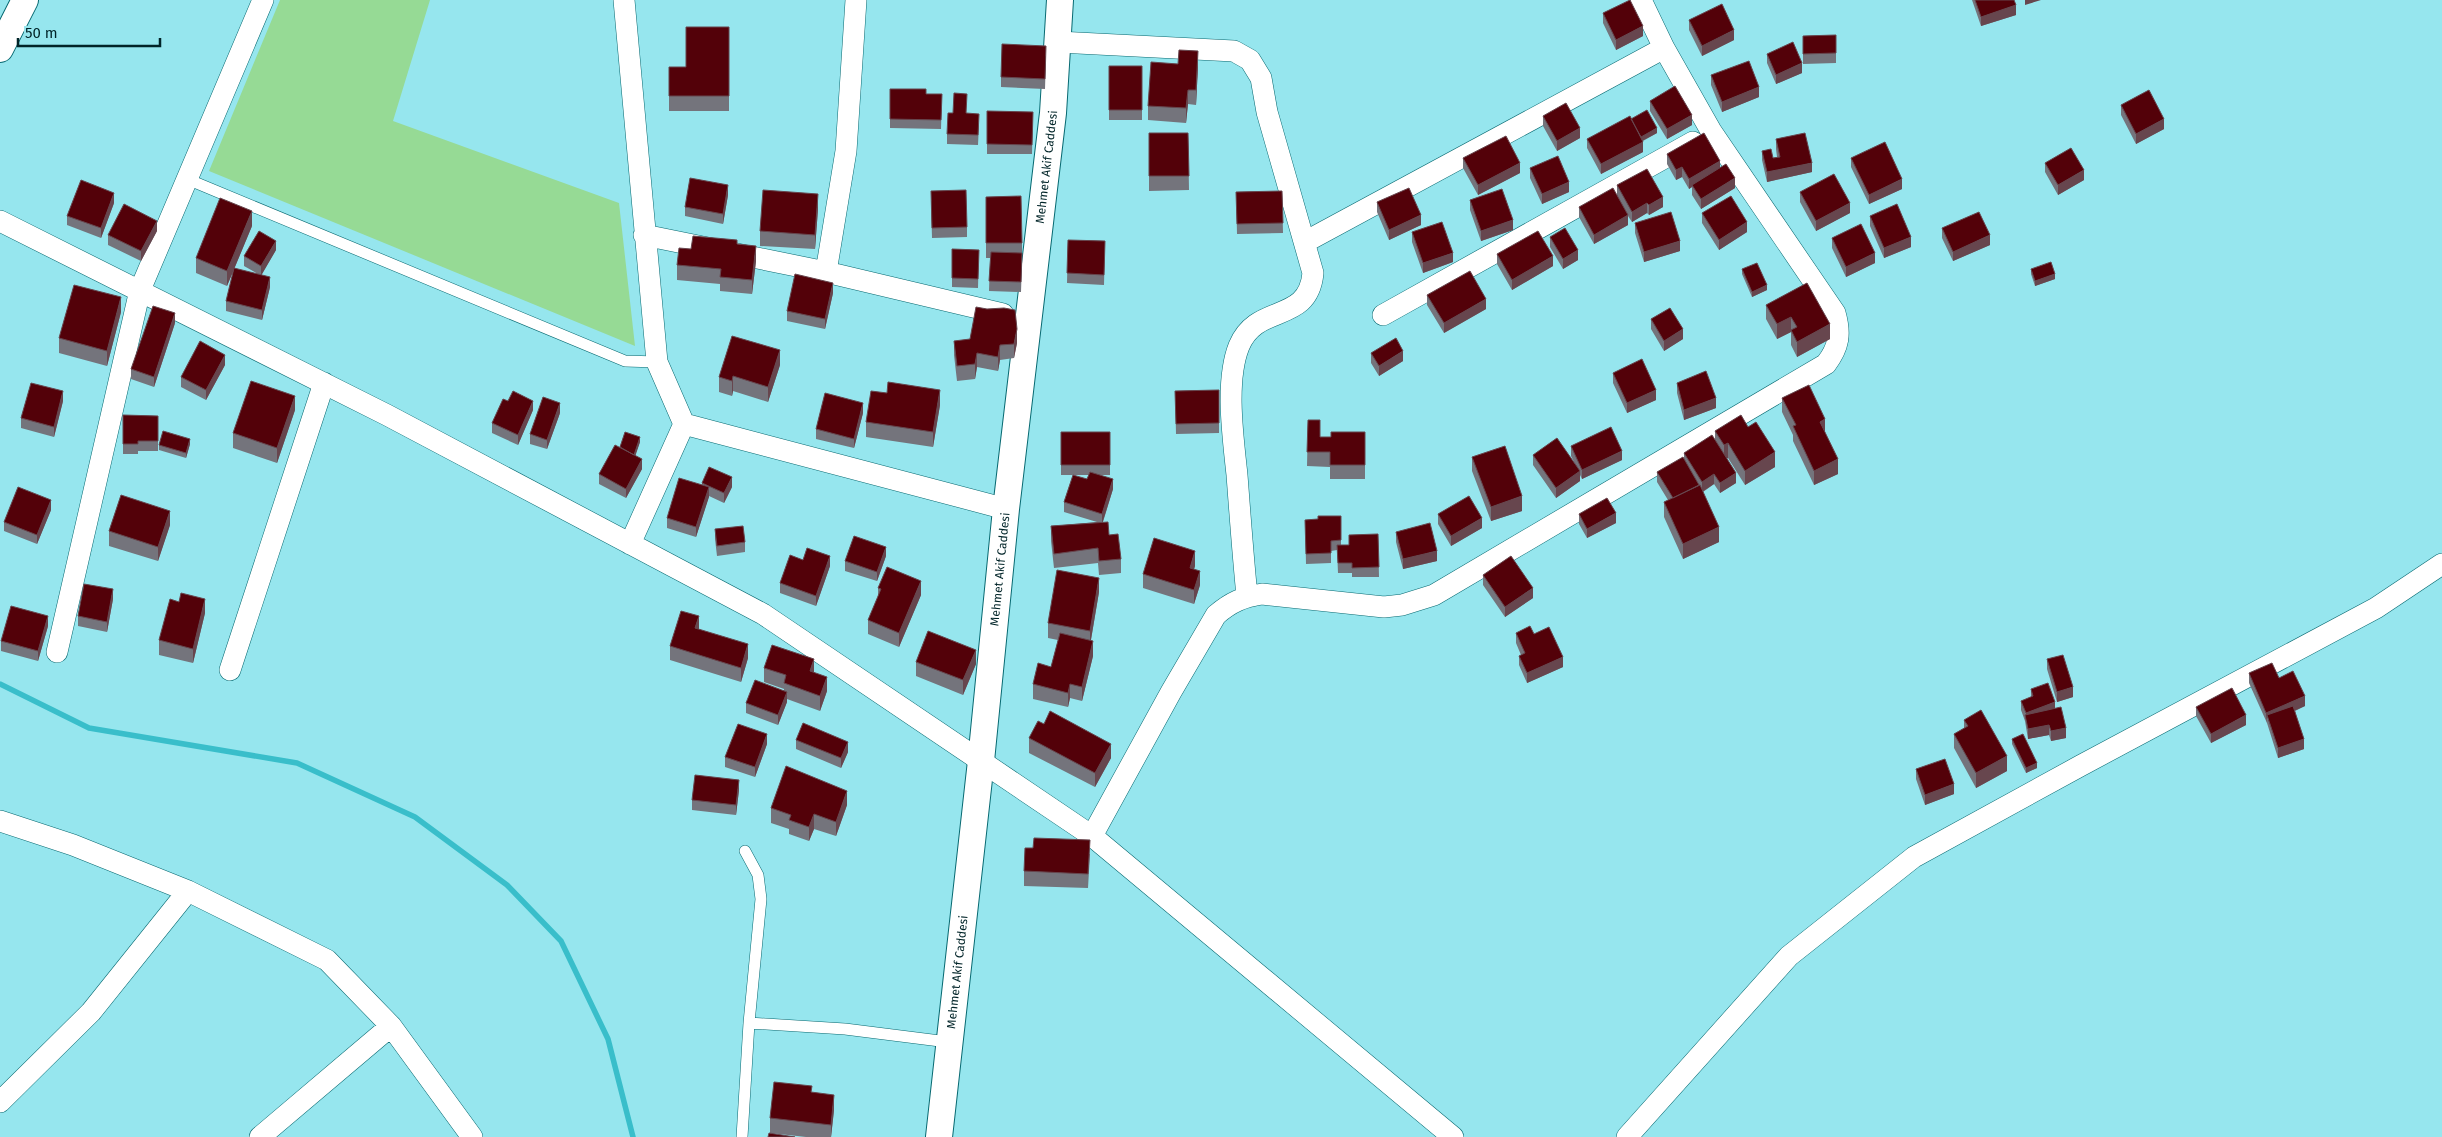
<svg xmlns="http://www.w3.org/2000/svg" width="2442" height="1137" viewBox="0 0 2442 1137" font-family="'Fira Sans',sans-serif">
<style>
.green{fill:#96da95}
.lines{fill:none;stroke-linecap:round;stroke-linejoin:round}
.stream{stroke:#39beca;stroke-width:5.5}
.service-casing{stroke:#076971;stroke-width:12}
.minor-casing{stroke:#076971;stroke-width:22}
.tertiary-casing{stroke:#076971;stroke-width:28}
.service{stroke:#fff;stroke-width:11}
.minor{stroke:#fff;stroke-width:21}
.tertiary{stroke:#fff;stroke-width:26}
.wall{fill:#74747c}
.shaded-wall{fill:#67464e}
.building{fill:#530109;stroke:#67464e}
.labels{text-anchor:middle;stroke-width:5;stroke-linejoin:round;paint-order:stroke}
.street-label{font-size:12px;fill:#012428;stroke:#96e6ee}
</style>
<rect width="100%" height="100%" fill="#96e6ee"/>
<path class="green" d="M280,0H430L393,121L619,203L635,346L209,171Z"/>
<g class="lines">
<path class="stream" d="M0,684L89,728L297,763L415,817L507,885L561,941L608,1039L633,1137"/>
<defs>
<path id="service" d="M187,179L625,361L657,362
M749,1023L845,1029L948,1042
M742,1137L749,1023L761,899L758,875L745,851"/>
<path id="minor" d="M624,0L657,362L684,424
M1058,42L1234,51L1250,60L1261,78L1267,112L1313,273C1308,325 1257,302 1239,346C1225,381 1233,437 1237,475C1240,515 1243,556 1247,596
M0,221L387,415L763,614L1092,836L1453,1137
M644,235L826,272L1003,314
M1305,242L1664,48
M826,272L846,151L856,0
M1383,315L1693,142
M630,544L684,424L1006,509
M57,652L140,290L263,0
M230,670L324,383
M0,821L73,845L188,891L327,960L391,1026L472,1137
M1092,836L1171,692L1216,615C1231,602 1243,597 1262,594L1384,607L1402,605L1434,595L1826,364C1839,347 1841,334 1835,313L1711,131L1664,48L1641,0
M0,1102L91,1012L188,891
M260,1137L391,1026
M1627,1137L1789,956L1914,857L2080,766L2376,608L2442,564"/>
<g id="tertiary">
<path d="M0,49L25,0"/>
<path id="s1" d="M939,1137L981,761L1006,509L1053,113L1060,0"/>
</g>
</defs>
<use href="#service" class="service-casing"/>
<use href="#minor" class="minor-casing"/>
<use href="#tertiary" class="tertiary-casing"/>
<use href="#service" class="service"/>
<use href="#minor" class="minor"/>
<use href="#tertiary" class="tertiary"/>
</g>
<path class="wall" d="M1972,0H2014L2016,15L1981,26Z
M1603,13L1643,36L1616,50L1603,23Z
M1689,20L1734,40L1702,56L1689,30Z
M729,27V111H669V67H686Z
M1836,35V63L1803,64V36Z
M1767,54L1802,73L1776,84L1767,63Z
M1046,56L1045,89L1001,87V77Z
M1109,66H1142V120H1109Z
M1198,66L1196,105L1188,104L1186,123L1148,120V106Z
M1711,75L1759,97L1722,112L1711,85Z
M890,89L926,94H942L941,129L890,128Z
M1650,101L1692,125L1667,139L1650,111Z
M2121,105L2164,129L2136,144L2121,115Z
M987,111L1033,112L1032,154H987Z
M966,113L979,124L978,145L947,144V134Z
M1543,116L1580,138L1557,151L1543,126Z
M1631,119L1657,133L1643,141V152L1601,174L1587,148V139Z
M1149,133H1188L1189,190L1149,191Z
M1776,139L1812,172L1767,182L1762,160V151L1773,158L1777,157L1776,149Z
M1667,154L1720,168L1735,188L1701,209L1692,195V187L1689,189L1682,177L1676,180L1667,164Z
M1463,158L1520,173L1478,195L1463,168Z
M1851,158L1902,189L1869,204L1851,167Z
M2045,163L2084,180L2058,195L2045,172Z
M1530,168L1569,192L1542,204L1530,178Z
M1617,185L1663,207L1649,215L1647,213L1632,222L1628,216V225L1594,244L1579,217V207L1617,195Z
M1282,191L1283,233L1237,234L1236,192Z
M1800,192L1850,213L1816,231L1800,202Z
M728,195L723,224L685,216V207Z
M986,197L1022,243V263L1021,292L989,291L990,258H986Z
M1470,200L1513,230L1481,241L1470,210Z
M931,201L967,227V237L932,238Z
M1377,202L1421,225L1389,240L1377,212Z
M114,203L101,238L67,225V216Z
M818,209L815,249L760,246V231Z
M1702,213L1747,232L1719,250L1702,223Z
M1870,216L1911,247L1884,258L1870,226Z
M1635,223L1680,251L1644,262L1635,233Z
M252,226L227,286L196,273V258Z
M1942,228L1990,245L1953,261L1942,238Z
M157,231L141,261L108,245V235Z
M1412,232L1453,262L1423,273L1412,242Z
M1550,237L1578,260L1563,269L1550,247Z
M1832,238L1875,263L1846,277L1832,248Z
M1068,240L1105,241L1104,285L1067,283Z
M737,244L756,261L752,294L720,291V284L677,280V265L691,249Z
M952,249L979,250L978,288L952,287Z
M276,250L261,275L270,287L262,320L226,311V301L258,274L244,266V256Z
M1497,254L1553,266L1512,290L1497,264Z
M1742,269L1767,290L1752,297L1742,274Z
M2031,269L2055,279L2035,286L2031,274Z
M1807,283L1830,339L1797,357L1791,345V332L1777,339L1766,319V305Z
M833,293L825,329L787,321V311Z
M1427,295L1486,309L1444,333L1427,305Z
M121,312L107,366L59,353V338Z
M1651,319L1683,339L1664,351L1651,329Z
M175,323L154,387L131,379V369Z
M954,341L1017,343L1014,358L1000,360L998,371L977,367L975,379L957,381L954,355Z
M1371,353L1403,361L1379,376L1371,363Z
M225,365L206,400L181,387V377Z
M780,365L768,402L733,391L732,396L719,392V377Z
M1613,373L1656,400L1627,413L1613,383Z
M1677,383L1716,408L1684,420L1677,393Z
M1219,390V433L1176,434L1175,391Z
M1782,398L1825,432L1838,474L1814,485L1793,441V435L1782,412Z
M63,401L54,437L21,428V418Z
M940,405L933,447L866,437V422Z
M295,410L277,463L233,448V433Z
M533,410L518,445L492,433V423Z
M560,413L547,449L530,444V434Z
M863,413L854,448L816,439V429Z
M123,415L158,416V451H138V454H123Z
M1308,420L1320,437H1331L1365,432V479H1330V467L1307,466Z
M1748,427L1775,467L1745,485L1728,458H1726L1736,483L1720,493L1714,484L1703,492L1719,542L1683,559L1664,517V502L1668,500L1657,482V472L1684,459V453L1715,441V431Z
M1061,432H1110V475H1100L1113,489L1103,522L1121,559V573L1099,575L1098,563L1054,568L1051,541V526L1097,522L1064,512V502L1087,479L1089,475H1061Z
M640,442L635,455L642,469L626,498L599,484V474L620,447Z
M190,444L186,458L159,450V445Z
M1571,446L1622,460L1582,479L1580,475V481L1556,498L1533,465V455L1575,464L1571,456Z
M1472,457L1522,511L1491,521L1472,471Z
M702,483L732,487L724,503L709,496L696,537L667,528V518L702,485Z
M51,510L37,544L4,531V522Z
M1438,514L1482,528L1451,546L1438,524Z
M1579,514L1616,523L1587,538L1579,524Z
M1341,516V545H1349L1378,534L1379,577H1352V573H1338L1337,550L1331,551V563L1306,564L1305,520L1318,519Z
M170,525L158,561L109,546V531Z
M715,529L745,542V552L717,556L715,539Z
M1396,532L1437,561L1403,569L1396,542Z
M886,556L877,581L845,571V561Z
M803,560L830,566L816,606L780,593V583Z
M1195,566L1194,569L1200,585L1194,604L1143,588V574Z
M1483,575L1533,598L1505,617L1483,585Z
M878,588L921,595L899,647L868,634V620L878,597Z
M1099,592L1091,640L1093,656L1082,701L1070,698L1068,707L1033,699V684L1051,667L1058,640L1048,638V623Z
M113,599L107,632L78,626V616Z
M179,602L205,613L193,663L159,655V640Z
M48,626L38,661L1,651V641Z
M699,629L748,658L741,682L670,660V646Z
M1516,633L1534,634L1563,667L1527,683L1519,665V656L1521,655L1516,643Z
M2047,659L2073,697L2057,702L2047,669Z
M916,662L976,664L963,695L916,676Z
M764,668L814,672L827,691L820,711L787,699V702L778,725L746,713V703L784,690V689L764,682Z
M2249,673L2279,678L2305,706L2295,711L2304,749L2278,758L2267,723L2249,683Z
M2031,689L2055,708L2066,738L2051,741L2049,735L2028,739L2025,721L2021,710V701L2031,697Z
M2196,707L2246,725L2211,743L2196,716Z
M1964,720L2007,771L1976,788L1954,748V734L1964,728Z
M1044,724L1111,758L1095,787L1029,753V738Z
M2012,739L2037,768L2026,773L2012,744Z
M796,740L848,752L841,768L796,749Z
M767,744L755,777L725,767V757Z
M1916,769L1954,794L1925,805L1916,779Z
M739,790L736,815L692,810V800Z
M847,805L836,836L814,829L809,841L789,834V829L771,823V808Z
M1033,848L1090,854L1088,888L1024,886V871Z
M812,1093L834,1110L831,1137H806L770,1133V1118Z"/>
<path class="shaded-wall" d="M2025,0H2041L2025,5Z
M2016,5V15L1981,26V17Z
M1643,26V36L1616,50V40Z
M1734,30V40L1702,56V46Z
M1198,51V66L1196,105V90Z
M1802,63V73L1776,84V75Z
M1759,87V97L1722,112V102Z
M1188,90V104L1186,123V108Z
M1692,115V125L1667,139V129Z
M2164,119V129L2136,144V134Z
M1580,128V138L1557,151V141Z
M1657,128V133L1640,142V137Z
M1643,142V152L1601,174V164Z
M1720,161V171L1692,185V187L1689,189V179Z
M1520,163V173L1478,195V185Z
M1812,163V172L1767,182V172Z
M1682,167V177L1676,180V170Z
M2084,170V180L2058,195V185Z
M1735,178V188L1701,209V199Z
M1902,179V189L1869,204V195Z
M1569,182V192L1542,204V194Z
M728,185V195L723,224V214Z
M114,193V203L101,238V228Z
M818,194V209L815,249V235Z
M1663,197V207L1649,215V205Z
M1647,203V213L1632,222V212Z
M1850,203V213L1816,231V221Z
M252,211V226L227,286V271Z
M1421,215V225L1389,240V230Z
M1628,215V225L1594,244V235Z
M1513,220V230L1481,241V231Z
M157,221V231L141,261V251Z
M1747,222V232L1719,250V240Z
M1990,235V245L1953,261V252Z
M1911,237V247L1884,258V248Z
M276,241V250L261,276V266Z
M1680,241V251L1644,262V252Z
M756,246V261L752,294V280Z
M1578,250V260L1563,269V259Z
M1453,253V262L1423,273V263Z
M1875,253V263L1846,277V267Z
M1553,256V266L1512,290V280Z
M2055,274V279L2035,286V281Z
M270,277V287L262,320V310Z
M833,283V293L825,329V319Z
M1767,285V290L1752,297V292Z
M121,297V312L107,366V351Z
M1486,299V309L1444,333V323Z
M175,313V323L154,387V377Z
M1791,317V332L1777,339V324Z
M1830,324V339L1797,357V342Z
M1017,329V343L1014,358V344Z
M1683,329V339L1664,351V341Z
M1000,345V360L998,371V357Z
M780,350V365L768,402V387Z
M1403,351V361L1379,376V366Z
M977,353V367L975,379V364Z
M225,355V365L206,400V390Z
M733,376V391L732,396V381Z
M940,390V405L933,447V432Z
M1656,390V400L1627,413V403Z
M63,391V401L54,437V427Z
M295,396V410L277,463V448Z
M1716,398V408L1684,420V410Z
M533,401V410L518,445V435Z
M560,403V413L547,449V440Z
M863,403V413L854,448V439Z
M1825,419V434L1820,422Z
M640,437V442L634,460V455Z
M190,439V444L186,458V453Z
M1728,443V458L1724,460V445Z
M1622,451V460L1582,479V470Z
M1775,452V467L1745,485V471Z
M642,459V469L626,498V489Z
M1838,459V474L1814,485V471Z
M1580,471V481L1556,498V488Z
M1736,473V483L1720,493V483Z
M1714,474V484L1702,492V482Z
M732,477V487L724,503V493Z
M1113,479V489L1102,524V514Z
M709,487V497L696,537V527Z
M1522,496V511L1491,521V507Z
M51,500V510L37,544V535Z
M170,511V525L158,561V547Z
M1616,513V523L1587,538V529Z
M1482,518V528L1451,546V536Z
M1719,527V542L1683,559V544Z
M886,547V556L877,581V572Z
M1195,551V566L1190,582V568Z
M1437,551V561L1403,569V559Z
M830,556V566L816,606V596Z
M1200,571V585L1194,604V590Z
M1099,578V592L1090,645V631Z
M921,581V595L899,647V633Z
M1533,588V598L1505,617V607Z
M113,589V599L107,632V622Z
M205,599V613L193,663V649Z
M48,616V626L38,661V651Z
M699,616V631L695,628Z
M1093,641V656L1082,701V687Z
M748,644V658L741,682V668Z
M976,650V664L963,695V680Z
M1563,657V667L1527,683V673Z
M814,659V674L810,671Z
M827,677V691L820,711V696Z
M1070,684V698L1068,707V693Z
M2073,687V697L2057,702V692Z
M787,692V702L778,725V715Z
M2305,696V706L2269,722L2267,715L2266,723V713Z
M2055,702V712L2026,718V713Z
M2246,715V725L2211,743V734Z
M2049,725V735L2028,739V729Z
M2066,728V738L2051,741V731Z
M767,734V744L755,777V767Z
M2304,739V749L2278,758V748Z
M848,742V752L841,768V758Z
M1111,744V758L1095,787V773Z
M2007,756V771L1976,788V773Z
M2037,763V768L2026,773V768Z
M739,780V790L736,815V805Z
M1954,784V794L1925,805V795Z
M847,791V805L836,836V822Z
M814,814V829L809,841V827Z
M834,1095V1110L831,1137V1125Z"/>
<path class="building" d="M1630,0L1643,26L1616,40L1603,13Z
M1975,0H2014L2016,5L1981,17Z
M1722,4L1734,30L1702,46L1689,20Z
M686,27H729V96H669V67H686Z
M1836,35V53L1803,54V36Z
M1793,42L1802,63L1776,75L1767,54Z
M1002,44L1046,46L1045,79L1001,77Z
M1179,50L1198,51L1196,90H1188L1186,108L1148,106L1151,62L1178,64Z
M1749,61L1759,87L1722,102L1711,75Z
M1109,66H1142V110H1109Z
M1675,86L1692,115L1667,129L1650,101Z
M890,89H926V94H942L941,120L890,119Z
M2149,90L2164,119L2136,134L2121,105Z
M954,93L967,94L966,113L979,114L978,135L947,134L948,113H953Z
M1566,103L1580,128L1557,141L1543,116Z
M1647,110L1657,128L1641,137L1631,119Z
M987,111L1033,112L1032,145L987,144Z
M1630,116L1643,142L1601,164L1587,139Z
M1149,133H1188L1189,176H1149Z
M1704,133L1720,161L1689,179L1682,167L1676,170L1667,154Z
M1805,133L1812,163L1767,172L1762,151L1771,149L1773,158L1780,157L1776,139Z
M1506,136L1520,163L1478,185L1463,158Z
M1885,142L1902,179L1869,195L1851,158Z
M2071,148L2084,170L2058,185L2045,163Z
M1558,156L1569,182L1542,194L1530,168Z
M1726,164L1735,178L1701,199L1692,185Z
M1647,169L1663,197L1649,205L1647,203L1632,212L1617,185Z
M1834,174L1850,203L1816,221L1800,192Z
M690,178L728,185L723,214L685,207Z
M81,180L114,193L101,228L67,216Z
M1409,188L1421,215L1389,230L1377,202Z
M1613,188L1628,215L1594,235L1579,207Z
M1502,189L1513,220L1481,231L1470,200Z
M763,190L818,194L815,235L760,231Z
M966,190L967,227L932,228L931,191Z
M1282,191L1283,223L1237,224L1236,192Z
M1021,196L1022,243H986V197Z
M1731,196L1747,222L1719,240L1702,213Z
M220,198L252,211L227,271L196,258Z
M124,204L157,221L141,251L108,235Z
M1897,204L1911,237L1884,248L1870,216Z
M1671,212L1680,241L1644,252L1635,223Z
M1979,212L1990,235L1953,252L1942,228Z
M1442,222L1453,253L1423,263L1412,232Z
M1861,224L1875,253L1846,267L1832,238Z
M1565,228L1578,250L1563,259L1550,237Z
M259,231L276,241L261,266L244,256Z
M1538,231L1553,256L1512,280L1497,254Z
M693,236L737,240V244L756,246L752,280L720,277L721,269L677,265L679,248L691,249Z
M1068,240L1105,241L1104,275L1067,273Z
M952,249L979,250L978,279L952,278Z
M991,252L1022,253L1021,282L989,281Z
M2051,262L2055,274L2035,281L2031,269Z
M1757,263L1767,285L1752,292L1742,269Z
M234,268L270,277L262,310L226,301Z
M1470,271L1486,299L1444,323L1427,295Z
M795,274L833,283L825,319L787,311Z
M1807,283L1830,324L1797,342L1791,330L1797,327L1791,317L1777,324L1766,305Z
M74,285L121,297L107,351L59,338Z
M153,306L175,313L154,377L131,369Z
M976,307L987,309L1004,308L1015,310L1017,329L1014,344L1000,345L998,357L977,353L975,364L957,366L954,341L970,339Z
M1670,308L1683,329L1664,341L1651,319Z
M732,336L780,350L768,387L733,376L732,381L719,377Z
M1396,338L1403,351L1379,366L1371,353Z
M200,341L225,355L206,390L181,377Z
M1642,359L1656,390L1627,403L1613,373Z
M1706,371L1716,398L1684,410L1677,383Z
M251,381L295,396L277,448L233,433Z
M888,382L940,390L933,432L866,422L871,391L887,393Z
M31,383L63,391L54,427L21,418Z
M1809,385L1825,419L1820,422L1838,459L1814,471L1793,426L1796,425L1782,398Z
M1219,390V423L1176,424L1175,391Z
M513,391L533,401L518,435L492,423L503,399L508,401Z
M825,393L863,403L854,439L816,429Z
M543,397L560,403L547,440L530,434Z
M123,415L158,416V441H138V444H123Z
M1741,415L1748,427L1756,422L1775,452L1745,471L1728,443L1724,445L1715,431Z
M1308,420H1320V437H1331V432H1365V465H1330V452H1307Z
M1611,427L1622,451L1582,470L1571,446Z
M163,431L190,439L186,453L159,445Z
M625,432L640,437L634,455L620,447Z
M1061,432H1110V465H1061Z
M1712,435L1736,473L1720,483L1714,474L1702,482L1684,453Z
M1557,438L1580,471L1556,488L1533,455Z
M615,445L642,459L626,489L599,474Z
M1505,446L1522,496L1491,507L1472,457Z
M1683,457L1699,485L1673,498L1657,472Z
M709,467L732,477L724,493L702,483Z
M1090,472L1113,479L1102,514L1064,502L1073,475L1087,479Z
M679,478L709,487L696,527L667,518Z
M1700,485L1719,527L1683,544L1664,502Z
M18,487L51,500L37,535L4,522Z
M121,495L170,511L158,547L109,531Z
M1469,496L1482,518L1451,536L1438,514Z
M1607,498L1616,513L1587,529L1579,514Z
M1318,516H1341V540L1331,541V553L1306,554L1305,520L1318,519Z
M1108,522L1109,535L1118,534L1121,559L1099,561L1098,548L1054,554L1051,526Z
M1430,523L1437,551L1403,559L1396,532Z
M743,526L745,542L717,546L715,529Z
M1378,534L1379,567L1352,568V563H1338L1337,545H1349V535Z
M854,536L886,547L877,572L845,561Z
M1154,538L1195,551L1190,568L1200,571L1194,590L1143,574Z
M807,548L830,556L816,596L780,583L790,555L803,560Z
M1511,556L1533,588L1505,607L1483,575Z
M887,567L921,581L899,633L868,620L881,589L878,588Z
M1057,570L1099,578L1090,631L1048,623Z
M84,584L113,589L107,622L78,616Z
M181,593L205,599L193,649L159,640L170,599L179,602Z
M11,606L48,616L38,651L1,641Z
M681,611L699,616L695,628L748,644L741,668L670,646Z
M1530,626L1534,634L1549,627L1563,657L1527,673L1519,656L1525,653L1516,633Z
M928,631L976,650L963,680L916,662Z
M1060,633L1093,641L1082,687L1070,684L1068,693L1033,684L1038,663L1051,667Z
M772,645L814,659L810,671L827,677L820,696L784,683L786,675L764,668Z
M2063,655L2073,687L2057,692L2047,659Z
M2272,663L2279,678L2293,671L2305,696L2266,713L2249,673Z
M755,680L787,692L778,715L746,703Z
M2048,683L2055,702L2026,713L2021,701L2033,696L2031,689Z
M2232,688L2246,715L2211,734L2196,707Z
M2293,706L2304,739L2278,748L2267,715Z
M2061,707L2066,728L2051,731L2049,725L2028,729L2025,715Z
M1981,710L2007,756L1976,773L1954,734L1968,726L1964,720Z
M1050,711L1111,744L1095,773L1029,738L1038,721L1044,724Z
M803,723L848,742L841,758L796,740Z
M738,724L767,734L755,767L725,757Z
M2023,734L2037,763L2026,768L2012,739Z
M1945,759L1954,784L1925,795L1916,769Z
M786,766L847,791L836,822L814,814L809,827L789,820L791,815L771,808Z
M695,775L739,780L736,805L692,800Z
M1034,838L1090,840L1088,874L1024,871L1025,848H1033Z
M774,1082L812,1086L811,1092L834,1095L831,1125L770,1118Z
M769,1133L795,1137H768Z"/>
<g class="labels">
<g class="street-label">
<text dy="4" stroke="none"><textPath href="#s1" startOffset="976">Mehmet Akif Caddesi</textPath></text>
<text dy="4" stroke="none"><textPath href="#s1" startOffset="571">Mehmet Akif Caddesi</textPath></text>
<text dy="4" stroke="none"><textPath href="#s1" startOffset="166">Mehmet Akif Caddesi</textPath></text>
</g>
</g>
<path d="M18 38v8h142v-8" fill="none" stroke="#012428" stroke-width="2.5"/>
<text x="25" y="38" font-size="15" fill="#012428" stroke="#96e6ee" stroke-width="4" paint-order="stroke">50 m</text>
</svg>
